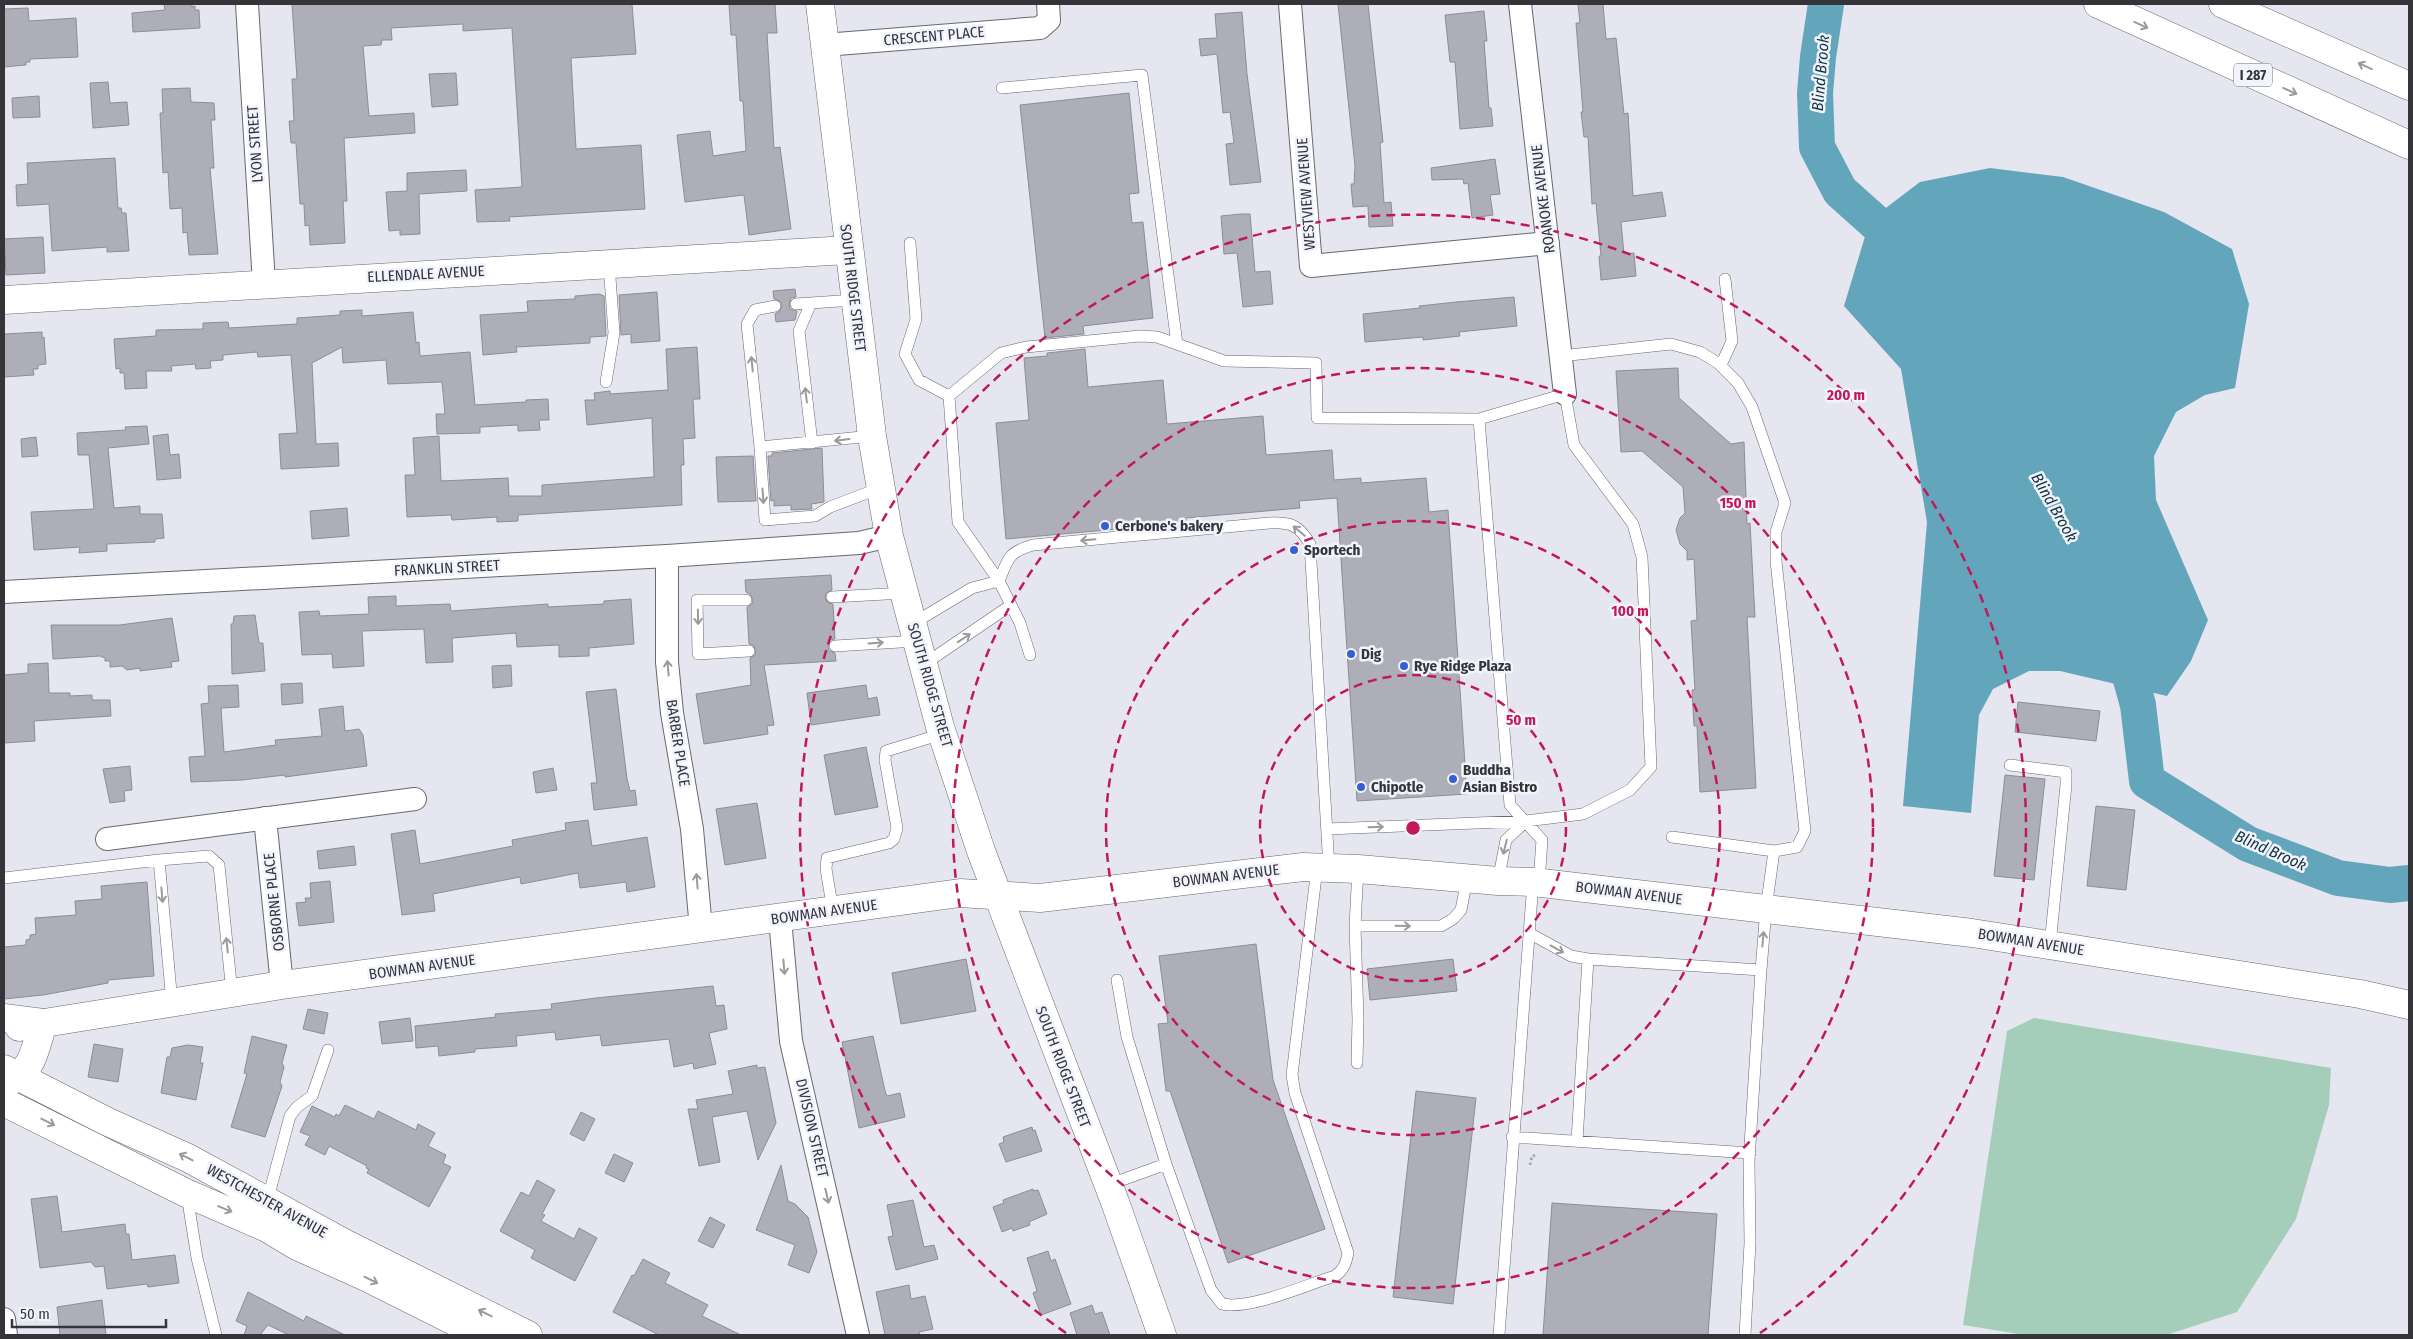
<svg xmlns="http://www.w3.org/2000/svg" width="2413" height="1339" viewBox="0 0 2413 1339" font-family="'Fira Sans Condensed',sans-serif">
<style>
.green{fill:#a4ceba}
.water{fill:#63a5bb}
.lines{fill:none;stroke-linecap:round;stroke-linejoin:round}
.river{stroke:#63a5bb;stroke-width:36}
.building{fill:#adaeb7;stroke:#8c8d95}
.service-casing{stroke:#676871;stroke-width:12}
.minor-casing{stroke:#676871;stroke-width:24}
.tertiary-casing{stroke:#676871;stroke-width:29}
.secondary-casing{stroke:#676871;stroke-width:29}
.motorway-casing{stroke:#676871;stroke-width:29}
.path{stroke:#a8a9b1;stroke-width:3;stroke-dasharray:2.5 2.5;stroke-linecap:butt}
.service{stroke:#fff;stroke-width:11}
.minor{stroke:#fff;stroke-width:22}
.tertiary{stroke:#fff;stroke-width:28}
.secondary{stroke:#fff;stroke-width:28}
.motorway{stroke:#fff;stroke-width:28}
.oneway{stroke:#9a9a9c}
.ring{fill:none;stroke:#c2185b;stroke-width:2.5;stroke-dasharray:9 6}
.poi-dot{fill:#365fcf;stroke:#f2f4fd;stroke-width:2}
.labels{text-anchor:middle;stroke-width:5;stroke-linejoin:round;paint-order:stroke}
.shield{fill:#f2f4fd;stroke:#6e6e74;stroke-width:1}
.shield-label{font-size:14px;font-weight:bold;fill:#353539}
.street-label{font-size:15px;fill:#353539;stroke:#f2f4fd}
.poi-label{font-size:15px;font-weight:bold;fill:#353539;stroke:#f2f4fd;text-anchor:start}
.water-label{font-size:16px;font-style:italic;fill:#12333d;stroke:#f2f4fd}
.centre{fill:#c2185b;stroke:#f2f4fd;stroke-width:2.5}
.ring-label{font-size:15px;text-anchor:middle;font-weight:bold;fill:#c2185b;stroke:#f2f4fd;stroke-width:5;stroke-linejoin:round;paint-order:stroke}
</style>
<rect width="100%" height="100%" fill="#e5e6f0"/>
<path class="green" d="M2034,1018L2331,1068L2329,1105L2296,1219L2237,1312L2166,1335H2025L1963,1325L2007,1031Z"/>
<path class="water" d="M1990,168L2063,177L2164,212L2232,249L2249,304L2235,388L2205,395L2176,412L2154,456L2156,500L2208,620L2191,661L2167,696L2060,671H2029L1993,689L1979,715L1971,813L1903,806L1927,522L1901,369L1844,306L1870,220L1920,182Z"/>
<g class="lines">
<path class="river" d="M1826,4L1818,57L1815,93L1817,147L1840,191L1887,233L1900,257
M2120,640L2138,705L2147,781L2248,844L2338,878L2390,885L2409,883"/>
</g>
<path class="building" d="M164,4H192V7L195,6V10H199L200,28L133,32L132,13L165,10Z
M292,4H632L636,54L571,58L576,149L641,145L645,209L509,217L510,221L477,222L475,190L522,187L512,28L463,31V24L391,28L392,40H382L381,45L363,46L369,116L414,113L415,133L344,138L347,201H343L345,243L310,245L309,225L305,226L304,204H300L296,143H291L289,121H294L292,79H297Z
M729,4H775L777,33H767L774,148L780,147L791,229L749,235L744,195L685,202L677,135L710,131L713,156L746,151L743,101H740L736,35H731Z
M1338,4H1368L1383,142L1380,143L1384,203L1391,202L1393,226L1369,227L1368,206L1353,207L1351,184H1354L1355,166Z
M1578,4H1603L1606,39L1616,38L1624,114L1628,113L1633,196L1662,192L1666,216L1621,222L1624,254L1634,253L1636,276L1601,280L1599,256H1601L1596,203L1592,204L1588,137H1584L1581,112H1583L1576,23H1580Z
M28,8L29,21L76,18L78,57L30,59V62H26V65L4,67V9Z
M1484,11L1487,41H1484L1489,108H1491L1493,126L1460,129L1455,62H1450L1445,15Z
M1242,12L1247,74L1261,182L1230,185L1226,144L1234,143L1230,112L1223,113L1217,54L1201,56L1199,39L1217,38L1215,14Z
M456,73L458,105L432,107L429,74Z
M108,82L110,103L127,102L129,125L93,128L90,83Z
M190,88L191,102L214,103L215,120H211L214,168H210L218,254L189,255L187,232L183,233L182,208L170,209L168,172L163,173L160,113H163L162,89Z
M1129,93L1139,193L1129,194L1132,223L1143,222L1153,318L1083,326L1084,334L1045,338L1020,105Z
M39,96L40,117L13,118L12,98Z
M115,158L118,208H121L122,213H126L129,251L107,252V247L52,251L49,204L17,206L16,185L28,184L27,163Z
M1495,159L1500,194L1490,195L1493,215L1472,218L1468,183L1464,184L1463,179L1432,180L1431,168Z
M466,170L467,191L419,194L420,234L400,235V230L389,231L386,192L407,191V173Z
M1241,214H1250L1255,272L1270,271L1273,304L1243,307L1237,253L1224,254L1221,216Z
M43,237L45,273L6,275L4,239Z
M795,289L796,297L791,298L789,304L790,309L797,311L795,320L776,322L775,314L780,311L782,305L780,301L774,299L773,291Z
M657,292L660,341L631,343V334L621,335L619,295Z
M599,294L604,296L606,336L590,337V343L516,347L517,352L483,355L480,315L528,312L527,301L575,299V296Z
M1514,297L1517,326L1459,332L1460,336L1423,340V337L1365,342L1363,314L1420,308L1419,306L1456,302Z
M362,310V316L413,312L416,343L419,342L420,356L470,352L475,405L526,402V400L548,399L549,420H539L540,430L518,431V425L480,427V433L437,434L436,414H445L442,382L388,384L386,360L343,363L342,347L312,363L316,444L338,443L339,466L281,469L279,434L297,433L291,355L258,357L257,352L223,355V360L210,361L211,368L196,369L195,364L171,366L172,371H146L147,388L125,389L124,373H120V368L116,369L114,339L156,336V330L203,329V323L228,322L229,328L297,324V318L340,315V311Z
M42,332V338L44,337L46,364L38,365V369H33L34,375L4,377V334Z
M697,347L700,399H693L695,438L683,439L684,465H681L682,505L518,515V521L497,522V517L452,520L451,515L407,517L405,475H415L413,438L439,436L441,481L508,478L509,496H542V485L654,477L652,418L587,425L585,400H595L594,393L610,391V394L668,390L666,349Z
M1085,349L1088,387L1163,380L1167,424L1263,416L1266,455L1332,450L1334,480L1361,478V483L1426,478L1429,512L1448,510L1467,794L1357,801L1337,498L1299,501L1300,508L1186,518V523L1006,539L996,423L1029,420L1024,358L1047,356V353Z
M1678,368L1679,398L1731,444L1744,442L1747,524L1750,523L1755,617H1747L1756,788L1700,792L1697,726H1694L1692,690H1695L1691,621L1697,620L1694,559L1687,560V551L1680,544L1676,530L1680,518L1685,513L1683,487L1642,451L1621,452L1616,371Z
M147,426L149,444L108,448L114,508L140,506V514H162L164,538L155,539V542L107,544V551L79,553L80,547L34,550L31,512L94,509L89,455H78L77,433L126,430L125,427Z
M168,434L170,455L179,454L181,478L157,480L153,436Z
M36,437L38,456L22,457L21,439Z
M822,448L824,502L811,504L812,509L791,510V505L774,506V500L771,501L768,456H772V453Z
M753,456L756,501L718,502L716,457Z
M347,508L349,536L312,539L310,511Z
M831,575L832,590L826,593L825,598L828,603L833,604L835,639L830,640L828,646L829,651L835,653L836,661L764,665L774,725L767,726L768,734L704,744L696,694L751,685L750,658L755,655L756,650L753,645L749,644L747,607L752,604L753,600L750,594L746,592L745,580Z
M396,596V606L450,604L451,611L548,604V607L604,604V601L631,599L634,644L589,648V656L559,657V645L517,647L516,633L452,638L453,662L426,663L424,629L362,631L364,666L333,668L332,654L302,655L299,612L319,611L320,616L369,614L368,597Z
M255,615L259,643H263L265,671L232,674L231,624H233L234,616Z
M172,618L179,661L171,662L172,667L140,671V668L127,670L122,666L110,667V661H105V658L100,656L53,659L51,625H120Z
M48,663L49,693H70V696L92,695V700H110L111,716L34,721L35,741L4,743V675L28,673V664Z
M511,665L512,686L493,688L492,666Z
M302,683L303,703L282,705L281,684Z
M238,685L239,707L221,708L224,752L276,745L275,740L322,736L319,709L343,706L345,731L359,729L363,735L367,766L285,777V775L242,780L191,782L189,757L205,756L201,704L209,703L208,686Z
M866,685L868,699L877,697L880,715L811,725L807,693Z
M616,689L627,779L630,791L635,790L637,805L594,810L591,783H597L586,692Z
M2018,702L2100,711L2096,741L2015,732Z
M866,747L878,807L835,815L824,755Z
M130,766L132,790L124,791L125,801L110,803L103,769Z
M553,768L557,790L536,793L533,772Z
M2005,775L2045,779L2034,880L1994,876Z
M757,803L766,858L725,865L716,809Z
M2096,806L2135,810L2126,890L2087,886Z
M588,820L592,846L647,837L655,887L627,892L626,882L580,888L578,873L521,884L520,877L433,894L435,911L402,915L391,834L415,830L420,864L513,846L512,840L566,830L565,823Z
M354,846L356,865L319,869L317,851Z
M330,881L334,922L299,926L296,903L306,902L305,898H311L310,883Z
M147,882L154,976L108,980V983L43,995L4,999V947L26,945V940L30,939V935L36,934L35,918L76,915L75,901L102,899L101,886Z
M1256,944L1273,1080L1325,1229L1228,1263L1170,1091H1166L1158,1024L1168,1023L1159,956Z
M966,959L976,1011L901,1024L892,973Z
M1453,959L1457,991L1370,1000L1367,969Z
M713,986L716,1006L724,1005L727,1029L709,1033L716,1064L694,1069L693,1063L674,1067L669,1039L602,1046L600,1035L556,1040L555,1032L516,1036L517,1046L475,1049V1052L439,1056L438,1046L416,1048L415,1026L496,1017L495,1014L552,1009L551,1004L596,998Z
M308,1009L328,1013L324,1034L303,1029Z
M410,1018L413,1041L382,1044L379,1022Z
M252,1036L287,1045L282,1063L284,1067L280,1082L282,1086L265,1137L231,1127L247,1074L244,1073Z
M873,1036L885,1091L887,1096L900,1093L905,1117L859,1128L842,1042Z
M94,1044L123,1049L118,1082L88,1077Z
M188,1045L203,1047L200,1063H203L196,1100L161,1093L167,1057H170L172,1048Z
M757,1065V1068L765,1067L776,1123L758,1160L747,1111L712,1117L720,1162L699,1166L688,1109H698L696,1100L733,1094L728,1071Z
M1416,1091L1476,1098L1453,1304L1393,1297Z
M345,1105L374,1119L378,1111L416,1130L418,1124L435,1133L428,1146L446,1155L443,1163L451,1167L429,1207L367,1173L369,1169L366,1168L367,1166L329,1146L325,1155L305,1145L310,1136L300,1132L312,1106L335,1117L336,1114L339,1116Z
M581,1112L595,1119L584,1141L570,1134Z
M1032,1127L1033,1131L1035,1130L1042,1151L1006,1162L999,1144L1004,1142L1003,1137Z
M614,1154L633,1163L624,1182L605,1173Z
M781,1165L788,1201L795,1204L808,1217L817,1252L809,1273L788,1265L795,1245L756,1230Z
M537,1180L555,1190L542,1214L545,1215L541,1221L574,1239L579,1228L597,1238L575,1281L531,1258L535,1250L500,1231L521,1192L529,1196Z
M1033,1189V1191L1038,1190L1047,1214L1029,1222L1030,1225L1013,1231L1012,1228L1002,1232L993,1207L1004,1203L1003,1200Z
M57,1196L62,1232L125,1224L126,1234H129L132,1260L175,1255L179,1283L148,1287L147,1284L107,1289L104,1266L95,1267L91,1262L40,1268L31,1199Z
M913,1200L924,1247L934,1245L938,1259L896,1270L888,1237L893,1236L887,1205Z
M1552,1203L1717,1214L1708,1335H1543Z
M710,1217L725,1225L713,1248L698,1241Z
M1048,1251L1051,1261L1055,1259L1071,1304L1041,1315L1033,1293L1037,1291L1027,1258Z
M643,1259L670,1273L665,1283L708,1305L702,1316L741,1335H659L613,1312L632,1275L634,1276Z
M909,1285L911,1299L925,1296L933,1329L919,1332L920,1335H885L876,1292Z
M248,1292L304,1321L306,1316L345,1335H289L268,1325L260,1335H244L247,1326L236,1321Z
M102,1300L106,1335H60L57,1307Z
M1092,1305L1095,1314L1102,1312L1110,1335H1077L1070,1313Z"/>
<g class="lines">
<defs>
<path id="service" d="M1002,88L1142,75L1177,344L1224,361L1316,363L1317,418L1479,419L1565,394L1574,445L1633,524L1642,557L1651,767L1630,790L1583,814L1526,821L1327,829
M910,243L916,319L905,354L919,380L949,396L958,522L999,581L1020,623L1030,655
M796,304L811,303
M775,306L755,310L747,324L760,447L765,520L815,516L830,507L880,488
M1561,356L1671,344L1700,352L1718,363L1738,383L1752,407L1785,503L1776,532V561L1805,831L1797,847L1774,851L1766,909L1761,970L1749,1161L1750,1243L1745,1335
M1721,365L1732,341L1725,279
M606,382L614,333L609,264
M949,396L1001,353L1026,347L1140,336L1157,337L1177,344
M1479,419L1510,805L1542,840L1539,882
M812,443L799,331L811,303L854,300
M760,447L872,436
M999,581C1008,559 1008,552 1033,545L1269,523C1291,522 1299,525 1310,544L1329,868
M832,597L904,593
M746,600H697L698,654L749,651
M912,624L972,588L999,581
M835,646L917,641
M923,665L1011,605
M2010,765L2066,772V785L2050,945
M1672,837L1774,851
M4,878L159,860
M1498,881L1506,840L1526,821
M833,911L826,869L827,858L889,843L894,839L897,828L885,760L886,751L942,734
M1355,926H1441L1453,919L1461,910L1467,879
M1529,933L1571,956L1588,959L1761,970
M1117,980L1127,1037L1166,1164
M172,1003L159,860L209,856L219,865L232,993
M1357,1063L1358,1019L1355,926L1358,869
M1512,1137L1750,1153
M1577,1141L1588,959
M1108,1185L1166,1164L1211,1290L1222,1304C1251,1310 1305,1285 1335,1276C1344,1270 1346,1263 1348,1253L1295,1093L1292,1075L1317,868
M187,1195L197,1258L216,1335
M267,1202L290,1116L297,1107L312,1096L328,1050
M1499,1335L1533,882"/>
<path id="minor" d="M247,4L264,284
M1290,4L1311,266L1548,243
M1520,4L1565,394
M824,45L1040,28L1049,20L1048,4
M667,556V662L672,713L692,829L701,929
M4,592L667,556L859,543L889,536
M265,818L282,985
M107,839L415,799
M780,919L791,1041L858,1335
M4,1319L6,1335"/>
<path id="tertiary" d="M820,4L872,436L889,536L940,727L981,851L1115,1202L1162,1335
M4,300L848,250
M19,1027L282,985L960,893L1040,898L1303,867L1358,869L1498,881L1533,882L1972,933L2360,994L2409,1005
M4,1084C34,1071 34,1052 43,1023"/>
<path id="secondary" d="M4,1018L43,1023
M4,1069L108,1122L188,1158L346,1244L528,1335
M4,1102L186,1193L267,1228L297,1246L366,1277L482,1335"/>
<path id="motorway" d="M2098,4L2409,145
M2223,4L2409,86"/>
</defs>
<use href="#service" class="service-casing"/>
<use href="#minor" class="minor-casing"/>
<use href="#tertiary" class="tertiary-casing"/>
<use href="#secondary" class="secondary-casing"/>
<use href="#motorway" class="motorway-casing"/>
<path class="path" d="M1530,1165L1532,1156L1537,1155"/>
<use href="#service" class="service"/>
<use href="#minor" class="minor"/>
<use href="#tertiary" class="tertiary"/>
<use href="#secondary" class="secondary"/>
<use href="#motorway" class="motorway"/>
</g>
<defs><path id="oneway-shaft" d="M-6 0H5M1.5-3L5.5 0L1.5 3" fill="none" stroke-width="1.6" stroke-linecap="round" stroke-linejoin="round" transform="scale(1.25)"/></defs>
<g class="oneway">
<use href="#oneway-shaft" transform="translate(2141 25) rotate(24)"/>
<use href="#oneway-shaft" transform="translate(2365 66) rotate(-156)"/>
<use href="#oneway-shaft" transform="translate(2290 91) rotate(24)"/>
<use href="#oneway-shaft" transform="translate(752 364) rotate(-96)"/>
<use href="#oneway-shaft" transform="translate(806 395) rotate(-97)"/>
<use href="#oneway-shaft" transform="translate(842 440) rotate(173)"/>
<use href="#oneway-shaft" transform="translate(763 496) rotate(86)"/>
<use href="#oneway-shaft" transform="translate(1299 531) rotate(-140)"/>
<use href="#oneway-shaft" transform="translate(1088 540) rotate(175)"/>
<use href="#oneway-shaft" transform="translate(698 617) rotate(89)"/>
<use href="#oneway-shaft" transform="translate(964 638) rotate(-34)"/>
<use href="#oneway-shaft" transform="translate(876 643) rotate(-4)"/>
<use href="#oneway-shaft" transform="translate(668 668) rotate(-95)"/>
<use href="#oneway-shaft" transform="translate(1376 827) rotate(-2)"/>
<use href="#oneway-shaft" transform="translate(1505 847) rotate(104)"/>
<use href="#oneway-shaft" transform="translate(697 881) rotate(-95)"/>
<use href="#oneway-shaft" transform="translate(162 895) rotate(85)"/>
<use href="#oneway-shaft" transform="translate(1403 926) rotate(1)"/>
<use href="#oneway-shaft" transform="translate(1763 939) rotate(-85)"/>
<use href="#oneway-shaft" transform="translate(227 945) rotate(-96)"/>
<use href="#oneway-shaft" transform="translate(1557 949) rotate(29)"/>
<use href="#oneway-shaft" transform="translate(784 967) rotate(85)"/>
<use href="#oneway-shaft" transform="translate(48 1122) rotate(27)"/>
<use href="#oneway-shaft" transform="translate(186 1157) rotate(-153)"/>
<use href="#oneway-shaft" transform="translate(827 1196) rotate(77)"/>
<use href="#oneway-shaft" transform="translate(225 1209) rotate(22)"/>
<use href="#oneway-shaft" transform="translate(371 1280) rotate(26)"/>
<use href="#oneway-shaft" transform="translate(485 1313) rotate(-153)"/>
</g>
<g class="ring">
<circle cx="1413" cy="828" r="153"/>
<circle cx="1413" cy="828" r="307"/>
<circle cx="1413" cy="828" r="460"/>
<path d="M1066 1333A613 613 0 1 1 1760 1333"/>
</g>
<g class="poi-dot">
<circle cx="1105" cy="526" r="5"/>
<circle cx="1294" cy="550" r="5"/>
<circle cx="1351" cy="654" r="5"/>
<circle cx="1404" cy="666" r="5"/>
<circle cx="1453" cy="779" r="5"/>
<circle cx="1361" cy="787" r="5"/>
</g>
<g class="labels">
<rect class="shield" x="2234" y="63.5" width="38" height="23" rx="4"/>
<g class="shield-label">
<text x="2253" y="80">I 287</text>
</g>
<g class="street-label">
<text transform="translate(934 36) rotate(-5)" y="5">CRESCENT PLACE</text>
<text transform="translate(255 144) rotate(-94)" y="5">LYON STREET</text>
<text transform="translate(1306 194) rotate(-94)" y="5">WESTVIEW AVENUE</text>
<text transform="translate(1543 199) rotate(-97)" y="5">ROANOKE AVENUE</text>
<text transform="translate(426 274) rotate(-3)" y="5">ELLENDALE AVENUE</text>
<text transform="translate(853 288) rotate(83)" y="5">SOUTH RIDGE STREET</text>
<text transform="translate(447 568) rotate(-3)" y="5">FRANKLIN STREET</text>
<text transform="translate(930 685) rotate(74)" y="5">SOUTH RIDGE STREET</text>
<text transform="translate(678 743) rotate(81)" y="5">BARBER PLACE</text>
<text transform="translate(1226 876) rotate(-7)" y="5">BOWMAN AVENUE</text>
<text transform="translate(1629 893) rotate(7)" y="5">BOWMAN AVENUE</text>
<text transform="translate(274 902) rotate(-96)" y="5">OSBORNE PLACE</text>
<text transform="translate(824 912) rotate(-8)" y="5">BOWMAN AVENUE</text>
<text transform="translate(2031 942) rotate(9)" y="5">BOWMAN AVENUE</text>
<text transform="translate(422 967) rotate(-8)" y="5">BOWMAN AVENUE</text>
<text transform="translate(1063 1067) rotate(69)" y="5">SOUTH RIDGE STREET</text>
<text transform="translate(812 1128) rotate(77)" y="5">DIVISION STREET</text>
<text transform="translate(267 1201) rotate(29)" y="5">WESTCHESTER AVENUE</text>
</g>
<g class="poi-label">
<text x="1115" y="531">Cerbone's bakery</text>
<text x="1304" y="555">Sportech</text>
<text x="1361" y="659">Dig</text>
<text x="1414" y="671">Rye Ridge Plaza</text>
<text x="1463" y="775">Buddha<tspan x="1463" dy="17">Asian Bistro</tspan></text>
<text x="1371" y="792">Chipotle</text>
</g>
<g class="water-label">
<text transform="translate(1820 73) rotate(-85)" y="6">Blind Brook</text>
<text transform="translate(2055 507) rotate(60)" y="6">Blind Brook</text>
<text transform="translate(2271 850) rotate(24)" y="6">Blind Brook</text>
</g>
</g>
<circle cx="1413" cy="828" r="8" class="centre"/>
<g class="ring-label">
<text x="1846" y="400">200 m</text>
<text x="1738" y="508">150 m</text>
<text x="1630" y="616">100 m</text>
<text x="1521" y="725">50 m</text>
</g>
<rect width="2413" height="1339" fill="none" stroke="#353539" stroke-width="10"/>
<path d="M12 1319v8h154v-8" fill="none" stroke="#353539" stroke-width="2.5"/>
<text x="20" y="1319" font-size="15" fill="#353539" stroke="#f2f4fd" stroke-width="4" paint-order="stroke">50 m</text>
</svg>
